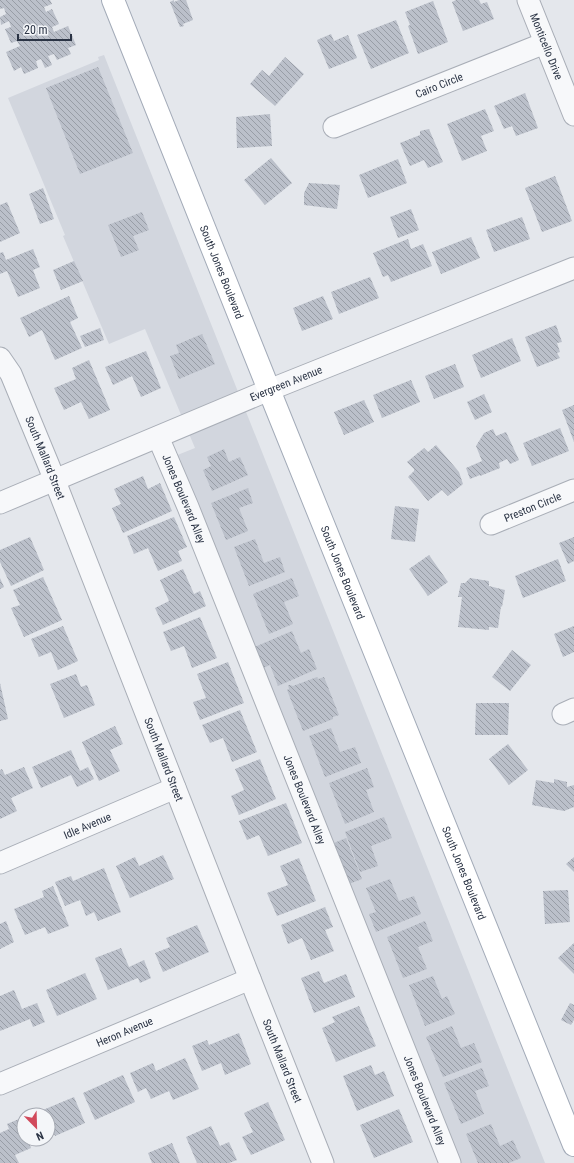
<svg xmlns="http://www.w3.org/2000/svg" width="574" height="1163" viewBox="0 0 574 1163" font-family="'Roboto Condensed',sans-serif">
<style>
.built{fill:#d2d6de}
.building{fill:url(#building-back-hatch)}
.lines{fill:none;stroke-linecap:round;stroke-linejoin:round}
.minor-casing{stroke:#a9aeb7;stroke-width:23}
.major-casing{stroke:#a3abb8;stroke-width:24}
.minor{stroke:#f7f8fa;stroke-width:21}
.major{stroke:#fff;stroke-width:22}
.labels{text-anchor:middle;stroke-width:4;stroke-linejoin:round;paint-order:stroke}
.street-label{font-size:11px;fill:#2b3445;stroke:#f4f6f9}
</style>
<defs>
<pattern id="building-back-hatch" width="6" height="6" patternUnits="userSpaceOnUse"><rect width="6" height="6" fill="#bbc0ca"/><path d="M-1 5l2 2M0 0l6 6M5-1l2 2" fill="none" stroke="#989da6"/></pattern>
</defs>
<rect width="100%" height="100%" fill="#e4e7ec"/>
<path class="built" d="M104,55L545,1163H459L175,456L195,448L145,329L109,344L63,236L65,235L8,98L99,60L98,57Z"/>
<path class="building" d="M0,0H50L52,4L44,7L46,12L52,9L59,24L52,27L54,32L68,26L76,45L68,48L71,54L57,60L54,54L48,56L52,65L45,68L41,59L36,61L38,68L24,74L21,67L14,71L6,52L20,46L17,41L11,43L5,29L11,27L9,21L1,25L0,17L6,14L4,8L0,9Z
M174,0V2L179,0H186L193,20L183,24L184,26L180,27L170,2Z
M456,0H479L481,4L487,2L494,19L463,31L452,2Z
M433,1L448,42L418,54L408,26L410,25L405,12Z
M396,20L409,53L371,69L357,35Z
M331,34L334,41L348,35L357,58L329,69L317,40Z
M285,57L304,74L275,106L250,84L262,70L269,76Z
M98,67L133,153L80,174L46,88Z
M525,93L538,128L516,136L512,126L504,129L494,106Z
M485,109L494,131L481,136L487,151L462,161L447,124Z
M270,114L272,146L237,148L236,117Z
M429,129L443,162L428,168L424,160L410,166L400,143L420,135V131Z
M271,158L292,183L265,205L244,180Z
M398,159L407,183L368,198L359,175Z
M555,176L572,221L542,232L525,188Z
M309,183L340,185L337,209L304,205V193Z
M43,188L54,219L40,224L29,194Z
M7,202L20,233L0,242V205Z
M411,209L419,230L398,238L390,217Z
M142,212L149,230L133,236L139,250L121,257L108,225Z
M522,217L530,239L494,252L486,230Z
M471,237L480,258L441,274L432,252Z
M408,239L411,249L423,244L432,266L391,282L388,275L383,277L373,253Z
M33,249L40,267L33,270L40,288L18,297L7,271L0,274V253L3,252L6,260Z
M74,261L83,281L61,290L53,270Z
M370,277L379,298L339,314L331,292Z
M69,296L78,318L70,322L82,348L55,360L42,330L29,337L20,318Z
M323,296L333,319L302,331L293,308Z
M556,325L562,342L557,343L560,352L557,353L560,358L537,367L525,337Z
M100,328L104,340L85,347L80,336Z
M202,334L215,364L179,379L170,356L179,353L176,345Z
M512,338L521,361L481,378L472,355Z
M146,351L161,388L141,397L132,376L113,385L105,367Z
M89,360L110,410L89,419L81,402L64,410L54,388L76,379L72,368Z
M455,364L464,387L434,399L425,376Z
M411,380L420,402L382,418L373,395Z
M484,394L492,412L475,420L467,402Z
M364,400L374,422L344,435L334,412Z
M574,405V442L562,410Z
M560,428L569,451L532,466L523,443Z
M493,429L496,436L506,432L519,460L510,464L507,459L499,463L500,468L480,476V475L470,479L466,468L482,461L476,446L484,433Z
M436,445L459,472L463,484L448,496L442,490L428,501L408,477L414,471V469L407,462L424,448L428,452Z
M224,449L229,462L240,457L248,475L212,491L203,470L211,466L207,457Z
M143,476L148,489L160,483L172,511L123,533L112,508L121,504L114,489Z
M248,488L253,503L239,508L248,531L226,540L211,503Z
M395,506L419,509L415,542L391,539Z
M174,517L187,547L178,551L182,561L158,571L148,548L134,554L127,536Z
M30,537L44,570L11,586L0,562V550Z
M574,537V561L568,564L559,543Z
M255,539L264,563L280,557L285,572L249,586L234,547Z
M429,555L448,582L428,596L409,569Z
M558,559L566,581L523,598L515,576Z
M183,569L194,594L200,591L206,606L163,625L155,608L169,601L160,580Z
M43,577L62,620L24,637L11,608L20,605L13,590Z
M0,578L4,587L0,589Z
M292,578L299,596L284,602L293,624L269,634L253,594Z
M470,578L489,581V586L505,590L502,607L501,606L498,628L489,627V630L458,627L462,597H458L461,583H465Z
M200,617L217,658L192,668L184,646L171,651L163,632Z
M63,626L78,661L58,670L51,652L39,657L31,639Z
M574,626V652L563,657L554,634Z
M292,631L301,653L309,649L317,669L278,686L270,665L261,669L252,648Z
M512,650L531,665L510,691L492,677Z
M228,662L244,703L200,720L193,702L206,698L197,674Z
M76,674L81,687L87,685L95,705L64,718L50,684Z
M317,677L318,679L324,677L339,715L333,717V719L303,731L287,690L289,689L288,685H290L293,686Z
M0,683L8,719L0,721Z
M476,703H509L508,735H475Z
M240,710L257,752L232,762L223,738L210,743L202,725Z
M115,726L123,744L110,750L120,771L99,781L82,742Z
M331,728L340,752L355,747L361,763L325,777L309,736Z
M508,744L528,770L509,785L489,759Z
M71,750L80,771L88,767L94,779L77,787L71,775L41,788L32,767Z
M260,759L276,799L239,815L231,796L244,790L235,769Z
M24,767L33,788L11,798L17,811L0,819V770L2,769L5,775Z
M367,768L374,787L366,790L374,812L345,824L329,783Z
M554,779L567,782V787L574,785V807L564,811L532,805L536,780L554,783Z
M286,803L302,843L268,856L259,835L247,840L239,821Z
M384,817L392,838L371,846L378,866L360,872L345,832Z
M346,838L362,879L349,884L334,843Z
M163,855L174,879L130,898L116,866L135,857L139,866Z
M574,857V872L566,864Z
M299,858L316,901L277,916L267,893L288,885L280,866Z
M104,868L121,912L98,921L94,912L86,916L80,900L65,906L55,882L71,876L73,881Z
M390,879L399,901L414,896L421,914L376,932L369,914L376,912L366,888Z
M53,886L69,926L48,934L45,927L25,935L14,909L44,897L42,891Z
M568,890L570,922L545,924L543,891Z
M325,907L333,927L325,930L334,951L311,960L302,938L288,944L281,925Z
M6,921L14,942L0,949V924Z
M425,921L433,941L418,947L427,969L403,978L387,937Z
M197,925L209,952L163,972L155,953L170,947L166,938Z
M574,943V974L558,958Z
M121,948L129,967L144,960L151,978L140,983L138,978L108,990L95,958Z
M319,971L324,983L346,974L355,997L314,1013L301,978Z
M85,973L97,999L57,1016L46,990Z
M433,976L442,999L447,996L455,1014L425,1026L409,985Z
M14,990L22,1009L37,1003L45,1022L33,1027L30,1019L0,1031V996Z
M570,1003L574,1005V1020L571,1025L561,1020Z
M359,1006L376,1046L336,1062L322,1028L335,1022L332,1017Z
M452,1026L461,1048L474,1043L482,1062L443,1077L426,1037Z
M239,1033L251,1064L225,1075L221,1063L202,1071L192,1046L207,1040L209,1045Z
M185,1058L199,1089L173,1100L169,1091L151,1099L146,1088L138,1092L130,1073L153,1063L156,1071Z
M371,1065L375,1075L384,1071L394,1096L357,1111L343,1076Z
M482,1068L489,1086L475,1091L484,1114L461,1124L444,1083Z
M123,1075L135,1102L95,1120L83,1093Z
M74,1097L85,1123L55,1136L51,1128L48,1129V1115H31Z
M268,1102L285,1140L251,1155L242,1137L253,1132L244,1113Z
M399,1109L413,1142L374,1158L360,1125Z
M19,1119L24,1131V1139H27L31,1148L15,1155L19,1163H0V1133L9,1129L7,1124Z
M491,1124L500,1146L513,1140L521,1158L509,1163H478L466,1134Z
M211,1126L220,1146L229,1142L237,1160L229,1163H197L186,1137Z
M172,1143L180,1163H152L148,1153Z"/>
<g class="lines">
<defs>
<g id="minor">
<path id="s1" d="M528,0L574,115"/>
<path id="s2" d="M334,127L545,43"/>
<path id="s3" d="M0,358L11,374L49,466L250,979L323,1163"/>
<path id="s4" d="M158,437L188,507L450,1163"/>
<path id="s5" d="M0,503L269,390L574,268"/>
<path id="s6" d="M491,524L574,490"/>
<path d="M563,714L574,709"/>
<path id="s7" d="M0,863L175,788"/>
<path id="s8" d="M0,1084L250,979"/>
</g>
<g id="major">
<path id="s9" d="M113,0L269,390L574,1145"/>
</g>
</defs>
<use href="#minor" class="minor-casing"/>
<use href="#major" class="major-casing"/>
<use href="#minor" class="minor"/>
<use href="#major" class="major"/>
</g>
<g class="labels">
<g class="street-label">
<text dy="4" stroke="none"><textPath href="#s1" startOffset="50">Monticello Drive</textPath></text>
<text dy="4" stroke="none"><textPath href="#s2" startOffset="113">Cairo Circle</textPath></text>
<text dy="4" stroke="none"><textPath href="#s9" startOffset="293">South Jones Boulevard</textPath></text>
<text dy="4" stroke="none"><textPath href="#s5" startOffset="310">Evergreen Avenue</textPath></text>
<text dy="4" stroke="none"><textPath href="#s3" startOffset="110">South Mallard Street</textPath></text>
<text dy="4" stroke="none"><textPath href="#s4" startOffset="67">Jones Boulevard Alley</textPath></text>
<text dy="4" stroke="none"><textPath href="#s6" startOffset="45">Preston Circle</textPath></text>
<text dy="4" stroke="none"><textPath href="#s9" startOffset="617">South Jones Boulevard</textPath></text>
<text dy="4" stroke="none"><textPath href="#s3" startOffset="434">South Mallard Street</textPath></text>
<text dy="4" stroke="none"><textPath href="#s4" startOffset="391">Jones Boulevard Alley</textPath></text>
<text dy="4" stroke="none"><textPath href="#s7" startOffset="95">Idle Avenue</textPath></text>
<text dy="4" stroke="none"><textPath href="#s9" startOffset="941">South Jones Boulevard</textPath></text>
<text dy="4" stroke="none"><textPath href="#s8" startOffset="135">Heron Avenue</textPath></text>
<text dy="4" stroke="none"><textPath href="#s3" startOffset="758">South Mallard Street</textPath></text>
<text dy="4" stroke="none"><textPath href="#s4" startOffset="715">Jones Boulevard Alley</textPath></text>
</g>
</g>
<g transform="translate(36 1127) rotate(157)"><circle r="19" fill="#f4f6f9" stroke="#a4a8b1"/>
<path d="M0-3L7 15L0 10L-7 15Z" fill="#d1495b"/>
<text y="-6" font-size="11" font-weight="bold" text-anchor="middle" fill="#2b3445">N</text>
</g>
<path d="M18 34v6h53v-6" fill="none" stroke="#2b3445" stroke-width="2"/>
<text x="24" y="34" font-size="12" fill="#2b3445" stroke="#f4f6f9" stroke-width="3" paint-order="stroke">20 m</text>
</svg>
